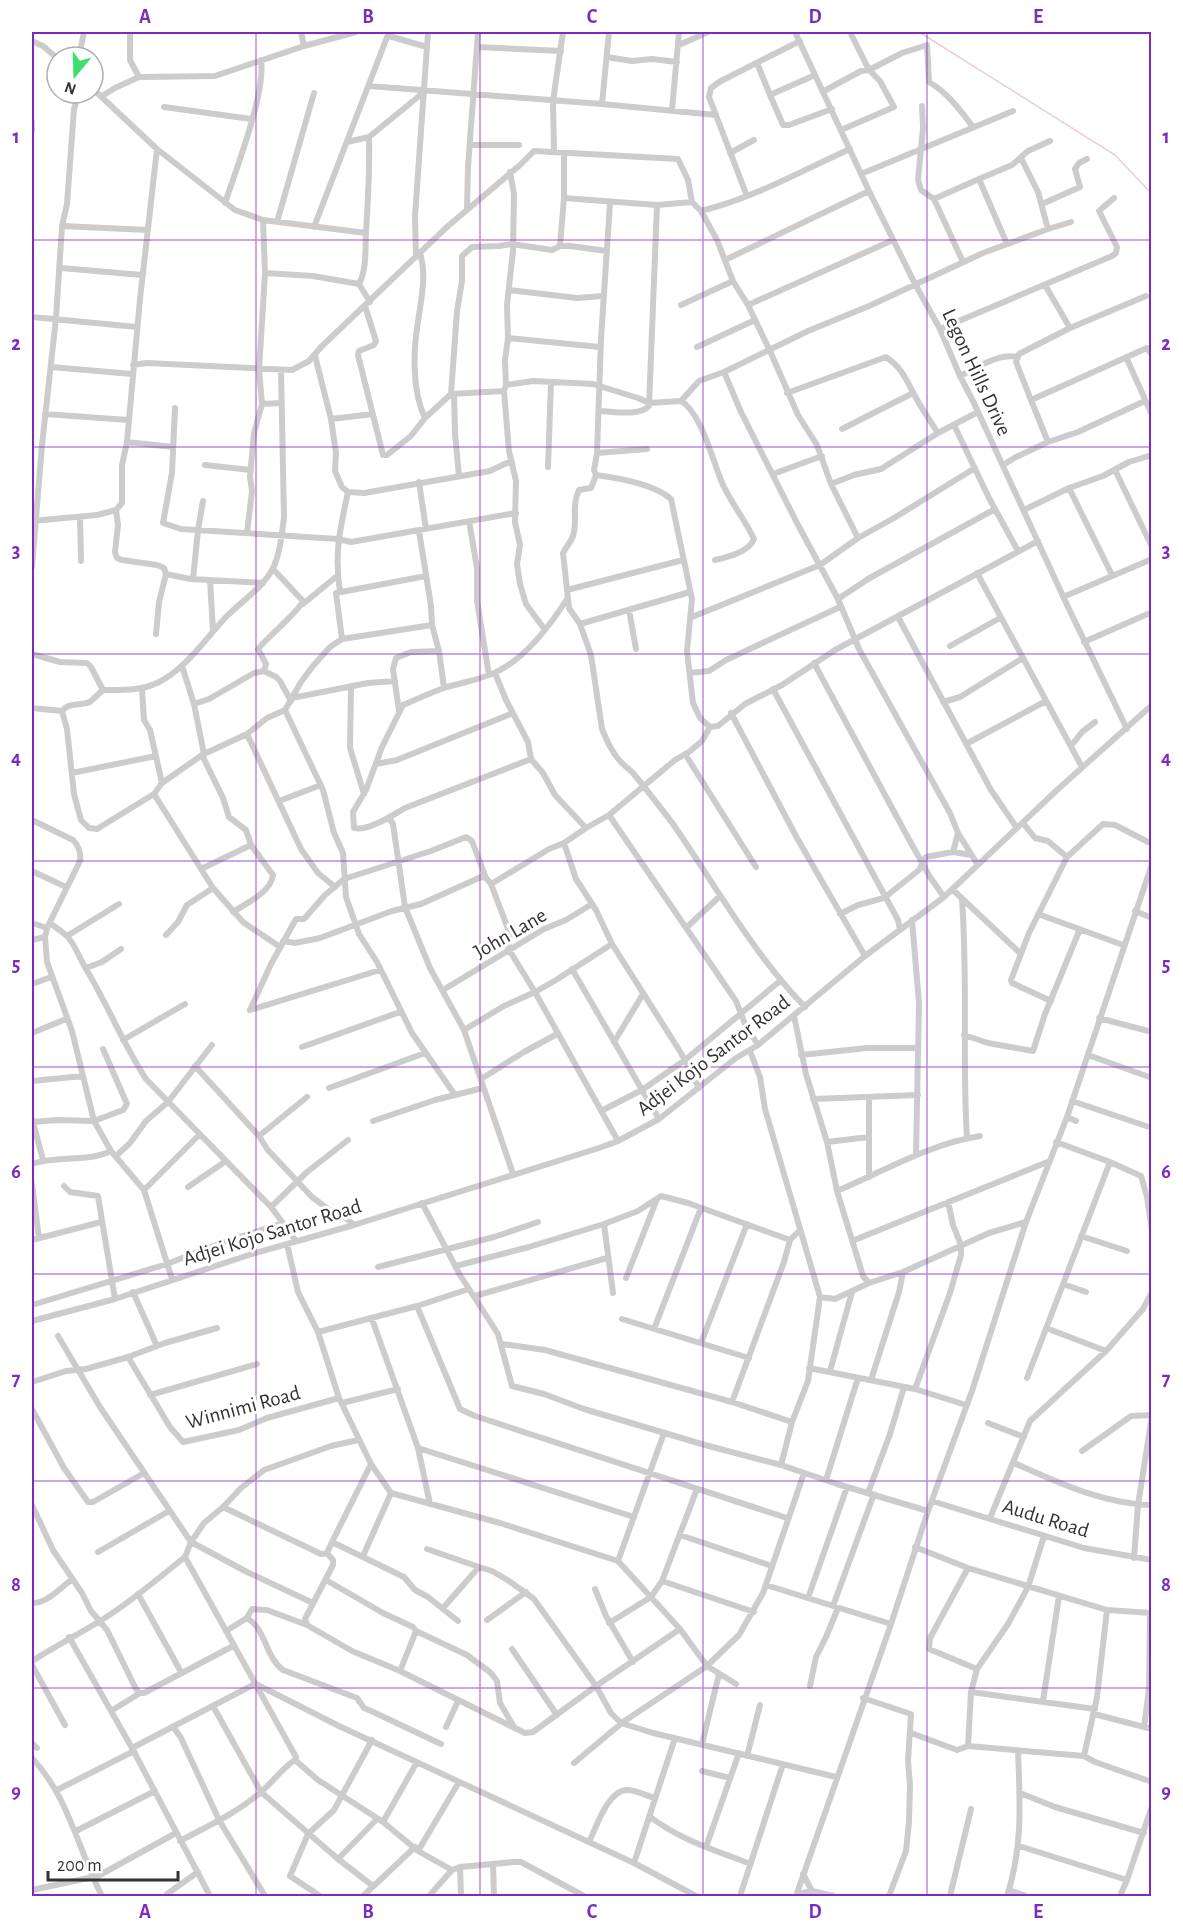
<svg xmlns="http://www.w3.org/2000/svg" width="1183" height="1928" viewBox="0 0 1183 1928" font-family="'Alegreya Sans',sans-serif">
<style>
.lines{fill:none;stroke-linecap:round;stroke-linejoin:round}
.stream{stroke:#eccfd6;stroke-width:1.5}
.minor{stroke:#ccc;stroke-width:6}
.grid{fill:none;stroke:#7b2cbf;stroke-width:1.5;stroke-opacity:0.55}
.labels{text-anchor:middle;stroke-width:6;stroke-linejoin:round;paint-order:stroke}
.street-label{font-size:21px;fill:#323232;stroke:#fff}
.neatline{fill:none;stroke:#7b2cbf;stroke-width:2}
.grid-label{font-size:20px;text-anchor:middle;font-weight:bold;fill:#7b2cbf}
</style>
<rect width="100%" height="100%" fill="#fff"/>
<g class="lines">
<path class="stream" d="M919,32L1115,155L1152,194"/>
<path class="minor" d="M130,32V60L139,77
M301,32L304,46
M795,32L869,191L915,284L940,329L960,376L973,401L1068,607L1127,729
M389,36L427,47
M32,41L43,46L57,58
M679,45L708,32
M477,47L561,51
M79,57L84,32
M607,57L632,61L652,59L677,62
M757,63L770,95
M815,75L770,95L783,125H789L832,109
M369,86L602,104L716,115
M93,89L157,149L235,210L263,220L366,233
M824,91L861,71L869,70L850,32
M102,96L115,88L139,77L215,76L304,46L356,32
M602,104L609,32
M922,106L923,128L918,180L921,190L934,199L963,262
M164,107L251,119
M672,110L679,32
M32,122V131
M841,130L894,107L880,81L869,70L902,53L927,45L929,82C948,93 960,110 973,127
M347,142L369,137L424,92
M470,145H519
M554,152L553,101L563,32
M730,153L754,140
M1021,158L1038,192L1048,229
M510,172L514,194L513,251L507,305L508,338L505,360L506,385L504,391L509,451L516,481L515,522L520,545L517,564L520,584L526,604L545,630
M861,174L1013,111
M979,179L1012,165L1028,151L1050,141
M747,196L709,97L711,88L719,82L800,41
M564,198L657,205L692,202L701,211L717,240L733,281L748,305L770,351L798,415L817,445L831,484L858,538
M934,199L979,179L1007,244
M225,203C236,170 266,92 261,60
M1042,204L1080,187L1075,169L1079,163L1087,159
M467,209L468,167L478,32
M701,211C754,198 801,171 850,149
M277,222L314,93
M62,226L148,230
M314,227L389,32
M560,246L564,198V153
M420,253C427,276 421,299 418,322C413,351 412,391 425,418
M416,257L415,216L428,32
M725,260L869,191
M61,268L142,275
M265,273L313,276L359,284L370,302
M359,284C367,269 365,249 366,232C368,200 370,169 369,137
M1045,285L1070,328
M509,290L577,298L603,296
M681,305L733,281
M748,305L893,240
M365,306L376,341L374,345L359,351L358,355L383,455H387L411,436L425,418L451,394L504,391
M32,317L137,327
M940,329L1112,256L1116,253L1117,247L1099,211L1114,198
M508,338L600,347
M697,347L755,320
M315,356L331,419L336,453L335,471L342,487L348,492C340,529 334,554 340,592
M1126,357L1152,415
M133,365L147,363L292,370L309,361L321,347L448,226L520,165L534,151L678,159L688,180L692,202
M51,367L132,374
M724,372L741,412L798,525L838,599L859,649L950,813L958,833L978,865
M960,376C977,368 998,353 1017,357
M506,385L533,381L593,384L638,398L649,403L681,401C702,413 713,463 723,485C732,504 745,520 754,539C749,552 728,557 715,560
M787,393L886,357C903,369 905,378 915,396C922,409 930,421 938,433
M451,394L457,311L462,281V256L472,247L499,246L512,244L552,250L560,246H570L607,251
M454,394L455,434L459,476
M1031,400L1016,362L1019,354L1070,328L1146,296
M681,401L699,381L724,372L808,331L869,306L983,253L1048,229L1071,222
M262,404L281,403
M175,408L172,473L163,523L181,529L338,539L351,542L516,513
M599,411C612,411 639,417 649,406L657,205
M45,414L128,420
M331,419L373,414
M954,425L989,498L1018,551
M842,429L913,393
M127,442L173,447
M1048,442L1031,400L1147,348L1152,355
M597,453L647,449
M205,465L251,470
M1003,465L1016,457L1048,442L1078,432L1145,401
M548,467L551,382
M1115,470L1152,547
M773,474L822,456
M596,475L594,470L597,453L601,339L610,203
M419,482L426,529
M831,484L854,475L881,469L938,433L978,412
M1069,488L1112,575
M348,492L364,493L490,471L511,461
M116,510L118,525L115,552L117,558L122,560L157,565L164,568L166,574L190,579L263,583
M1024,510L1069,488L1103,476L1129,462L1152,455
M80,517L81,561
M32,521L97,515L116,510L122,503V465L127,442L140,299L157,149
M469,521L477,568V601L489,675
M419,531L431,606L432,625L439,651L444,688
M247,533L252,491L250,477L254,433L262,404L259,370L265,273L263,220
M32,567L42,445L56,318L62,226L67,204L74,109L79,93
M977,573L1082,767
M193,579L198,530L203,501
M210,580L213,631
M567,590L683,560
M1063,597L1152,559
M838,599L868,579L995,509
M303,604L337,576
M629,610L636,649
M692,617L820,565L858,538L894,518L975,468
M898,617L991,790L1017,828
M580,624L690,592
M156,634L159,602L166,574
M342,639L336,593L426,576
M1084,642L1152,612
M950,646L1000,618
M32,654L60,662L87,663L91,667L103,690
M814,663L906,834L930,877L944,897
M182,666L194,704L204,754
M264,671L266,664L258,649C266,639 301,609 303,601L273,569
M495,673L506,700L528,742L531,759L543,773L555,795L586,828L609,815L675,760L689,752L702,741L710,727L718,726L745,704L782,685L835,650L1038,541
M690,673L709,671L726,660L840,607
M351,686L350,748L364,794
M142,689L144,720L150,730L162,783
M773,689L898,920L900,930
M292,698L368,683L395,681
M943,702L960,697L1023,658
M194,704L209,699L254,673L264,671L276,677L280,681L291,701
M32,708L62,711L67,729L74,794L81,820L89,828L97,829L154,794L162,783L202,755L247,734L267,718L285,710L301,682L313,666L330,647L342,639L432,625
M285,710L323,790L334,833L343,853L346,897L359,934L377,962L412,1033L455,1095
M62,711C70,701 83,707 91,701C96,697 99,693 103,690C122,690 140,691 157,683C186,669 205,639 227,616C241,602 262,588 272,570C280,555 282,534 284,517L281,370
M399,711L393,669L396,658L411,652L439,651
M731,713L797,838L865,956
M710,727L700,718L693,703L687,651L692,599L671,499C654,484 619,478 596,475L591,488L579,490C571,506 578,521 573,536C571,542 566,547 563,553L569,608L580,624L591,655L602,729C607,741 613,755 623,764C626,767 630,770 633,773C647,790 660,807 673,824C716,886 752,952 805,1007
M247,734L301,849L318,873L335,887
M966,744L1046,701
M1071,746L1082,732L1095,722
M685,754L756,867
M202,755L223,798L229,817L246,830L251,845L273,875C271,892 247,903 233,912
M531,759L405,808C393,815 367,832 354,828L353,812L366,790L382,747L403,705C417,699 432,692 447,687C465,682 484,679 500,670C527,656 551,624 567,599
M376,764L397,760L513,713
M72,773L156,756
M154,794L213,888L243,922L280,947
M279,801L321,785
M609,815L736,1001L745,1024L758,1045
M389,818L393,824L405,907L430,968L464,1030L513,1174
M32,820L73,840C79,846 81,853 80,861L47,928L45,937L47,962L72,1031L94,1121L111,1151L144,1190L172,1279
M1023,823L1035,838L1048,841L1067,857L1029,933L1011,980L1012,983L1051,1001
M564,843L576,879L596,910L612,944L681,1053L699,1088
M953,852L971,855
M1067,857L1103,824L1115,825L1152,844
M201,869L251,845
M32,871L66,887
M491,884L549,849L564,843L586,828
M952,889L1020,953
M962,900C968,979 962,1059 967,1138
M1135,911L1152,918
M840,914L858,905L884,898L919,870L926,857L953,852L958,833
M1038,914L1123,945
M912,920L919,1003L916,1155
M32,923L47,928
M50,923C55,927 63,932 68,937C76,947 80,959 86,969C108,1005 123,1044 146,1079L271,1207L296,1241
M686,928L720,896
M166,935L178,922L187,905L213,888
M67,936L119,904
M32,940L45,937
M283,941L295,943L320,938L392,911L421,904L481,877L486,878L491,884L510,934L508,948L535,992L618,1141
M86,968L102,962L121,949
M572,969L659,1119
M32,984L51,977
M443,990L544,929L566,920L592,904
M250,1010L271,964L296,919H304L325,895L344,879L431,851L466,837L472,841L486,878
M250,1010L380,970
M794,1016L806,1074L827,1142L837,1191L863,1276L869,1283
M1099,1018L1152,1032
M464,1030L504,1006L535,992L556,980L612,944
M32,1033L66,1019
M964,1035L988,1043L1033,1051L1045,1014L1080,929
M123,1040L185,1004
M614,1042L643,994
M302,1047L400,1012
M750,1051L760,1077L765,1109L820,1297L808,1381L792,1422L781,1465
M801,1055L867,1048H918
M1088,1055L1152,1078
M195,1066L259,1136
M481,1079L524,1052L557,1034
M32,1081L83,1076
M329,1088L425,1053
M307,1097L259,1136L267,1149L312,1197L336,1215L346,1218L354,1225
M869,1097V1177
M813,1099L918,1095
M1072,1101L1152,1128
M601,1111L642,1090L685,1060L780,981
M1067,1117L1076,1121
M32,1119L33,1122L57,1120L94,1121L123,1110L127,1104L103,1049
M373,1121L435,1100L483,1088
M33,1122L43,1160
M827,1142L869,1137
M1056,1142L1110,1162L1141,1176L1147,1197L1152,1230
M116,1156L130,1143L146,1121L168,1102L212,1045
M32,1164C57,1155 86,1163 111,1151
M32,1184L39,1238
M64,1186L70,1192L98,1196L115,1299
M188,1187L226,1161
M144,1190L200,1134
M837,1191C884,1171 929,1144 980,1136
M422,1203L460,1275L498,1334L512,1386L544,1394L584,1409L705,1445L781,1465L837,1484L928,1511
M271,1207L307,1172L348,1140
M604,1224L613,1293
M1081,1236L1127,1251
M32,1240L101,1222
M852,1241L1050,1161
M287,1244L298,1292L318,1332L339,1398L371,1464L391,1493L500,1523L618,1561L680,1629L707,1666L736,1684
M456,1266L529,1247L604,1224L638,1211L661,1196L688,1203L790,1240
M378,1267L494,1237L538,1222
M626,1278L657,1199
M1063,1284L1086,1292
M133,1292L157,1346
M475,1296L607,1258
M820,1297L835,1299L869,1283L903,1272L989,1233L1026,1222
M32,1305L167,1264L210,1247L282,1223
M417,1306L460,1409L475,1416L787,1518
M372,1319L418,1448L634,1517
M622,1319L749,1358
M32,1321L115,1299L252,1254L354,1225L599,1148L618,1141L659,1119L736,1058L758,1045L865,956L944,897L1057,790L1152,705
M1046,1328L1106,1351
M654,1329L701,1208
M318,1332L417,1306L469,1289
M58,1336L100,1407L191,1542L247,1572L313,1603
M701,1343L747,1224
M502,1344L545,1350L732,1402L792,1422
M128,1357L170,1427L183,1442L239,1430L267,1418L339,1398
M809,1368L915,1389L966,1405
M830,1371L852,1292
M1027,1378L1110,1162
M871,1380L899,1292L903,1272
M32,1382L66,1371L86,1369L128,1357L165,1343L217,1328
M915,1389L950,1293L961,1255V1245L953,1225L948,1202
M150,1395L257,1364
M732,1402L784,1262L790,1240L800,1230
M342,1403L398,1389
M32,1409L64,1468L88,1502H93L144,1473
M988,1423L1024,1437
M418,1448L430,1504
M1082,1451L1131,1416L1152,1415
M1014,1463C1057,1482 1103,1504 1152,1505
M826,1480L858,1378
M868,1493L890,1434L904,1387
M932,1501L1084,1548L1152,1560
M32,1505L53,1550L82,1593L91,1611L107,1630L136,1689L140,1693H144L233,1646
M223,1507L321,1554L327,1553L332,1542L404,1577L415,1590L428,1597L458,1621
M990,1518L1030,1421L1106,1351L1143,1309L1152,1292
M680,1535L772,1566
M332,1542L371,1464
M915,1547L968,1568L1107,1610L1152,1613
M427,1549L479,1567
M98,1552L169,1511
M327,1553L333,1560V1565L305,1619L307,1625L352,1651L400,1671
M363,1556L391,1493
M185,1557L191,1542L204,1523L223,1507L241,1488L264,1470L331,1446L358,1440
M1134,1558L1138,1505L1152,1416
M618,1561L664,1433
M968,1568L930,1638L929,1649L977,1669
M326,1580L383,1613L413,1627L416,1631L400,1671L525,1733L533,1732L596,1686L680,1629
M662,1581L754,1612
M766,1585L891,1624
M595,1589L606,1616L633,1662
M138,1594L181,1672
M808,1598L847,1487
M32,1603C46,1604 61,1588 72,1579
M833,1606L874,1494
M443,1608L479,1567L492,1571L509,1581L534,1599L596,1686L611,1713L621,1723L653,1733L836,1777
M247,1618L252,1609L267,1610L307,1625
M487,1620L526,1592
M609,1623L651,1597L662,1581L697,1489
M226,1631L247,1618C266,1629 265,1657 283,1670L357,1698L364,1708L369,1710L441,1744
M416,1631L467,1655L491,1673L497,1681L500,1703L514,1727
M69,1637L132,1748L210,1896
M512,1649L557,1715
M32,1661C54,1647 77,1635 100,1621C130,1603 157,1579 185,1557L296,1757L295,1760L318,1780L383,1822L418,1851L452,1870
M32,1665L65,1725
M256,1684L339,1726L634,1863L696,1896
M810,1686L816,1657L826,1637L838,1608
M971,1692L1095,1709
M863,1698L911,1714L908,1761L910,1785L909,1822L906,1851L889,1896
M1043,1701L1059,1596
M213,1706L261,1792L338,1859L373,1886
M111,1711L140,1693
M1094,1714L1152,1729
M446,1727L458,1701
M1144,1727L1149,1689L1150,1613
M174,1728L181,1738L219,1820L265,1896
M911,1733L957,1750L968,1746L1084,1756L1095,1762L1152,1782
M32,1743L37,1748
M702,1744L719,1674
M968,1746L971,1692L977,1669L1008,1624L1028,1587L1044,1536
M132,1748L255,1684
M747,1756L760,1705
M1084,1756L1097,1697L1107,1610
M32,1758C69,1797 78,1850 102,1896
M574,1763L623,1722L707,1666L739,1635L763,1593L804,1473
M702,1771L730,1778
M57,1790L134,1751
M1020,1793L1055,1807L1144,1833
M649,1816C678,1839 716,1851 751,1864
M383,1822L417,1762
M76,1831L155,1791
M180,1841C208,1826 237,1813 261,1792C273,1782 282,1768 295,1760
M589,1842C596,1828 608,1790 627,1790C636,1790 647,1796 655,1798
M1019,1846L1127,1880
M706,1847L739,1753
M418,1851L459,1782
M338,1859L377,1819
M634,1863L675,1738
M493,1865L494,1896
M460,1867L461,1896
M803,1874L812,1891
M32,1890L98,1876L176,1833
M1009,1890L1026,1896
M167,1894L198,1872
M797,1894L812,1891L834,1896
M320,1896L290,1876L308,1834L334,1810L372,1740
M363,1896L415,1847
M429,1896L452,1870L460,1867L514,1862H521L584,1896
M740,1896L783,1764
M796,1896L891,1624L928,1511L972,1391L1026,1222L1067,1117L1152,864
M950,1896L971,1809
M1007,1896C1023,1847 1020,1802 1018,1751
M1120,1896L1127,1880L1152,1806"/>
</g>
<path class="grid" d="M256,32V1896M480,32V1896M703,32V1896M927,32V1896M32,240H1152M32,447H1152M32,654H1152M32,861H1152M32,1067H1152M32,1274H1152M32,1481H1152M32,1688H1152"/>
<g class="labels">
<g class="street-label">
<text transform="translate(977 372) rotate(65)" y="7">Legon Hills Drive</text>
<text transform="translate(510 933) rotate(-30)" y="7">John Lane</text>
<text transform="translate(713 1055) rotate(-37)" y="7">Adjei Kojo Santor Road</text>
<text transform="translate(272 1232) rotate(-17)" y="7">Adjei Kojo Santor Road</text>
<text transform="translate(243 1407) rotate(-15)" y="7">Winnimi Road</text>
<text transform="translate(1046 1518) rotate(17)" y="7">Audu Road</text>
</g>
</g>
<rect width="1183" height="1928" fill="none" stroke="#ffffff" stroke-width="66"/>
<g transform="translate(75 75) rotate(199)"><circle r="28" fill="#ffffff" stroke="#adadad" stroke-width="1.5"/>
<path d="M0-4.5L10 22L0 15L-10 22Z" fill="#3de06d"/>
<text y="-9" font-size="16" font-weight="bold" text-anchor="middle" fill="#323232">N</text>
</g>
<path d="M48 1871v9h130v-9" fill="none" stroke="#323232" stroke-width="3"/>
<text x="57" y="1871" font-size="18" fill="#323232" stroke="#ffffff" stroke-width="4.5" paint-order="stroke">200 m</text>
<rect x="33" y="33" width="1117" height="1862" class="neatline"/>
<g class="grid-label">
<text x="145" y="23">A</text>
<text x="368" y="23">B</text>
<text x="592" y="23">C</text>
<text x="815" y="23">D</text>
<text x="1038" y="23">E</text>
<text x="16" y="143">1</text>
<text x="1166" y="143">1</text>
<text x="16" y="350">2</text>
<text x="1166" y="350">2</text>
<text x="16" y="557">3</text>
<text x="1166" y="557">3</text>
<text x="16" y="764">4</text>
<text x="1166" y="764">4</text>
<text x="16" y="971">5</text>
<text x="1166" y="971">5</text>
<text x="16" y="1178">6</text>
<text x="1166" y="1178">6</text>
<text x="16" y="1385">7</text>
<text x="1166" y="1385">7</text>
<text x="16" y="1591">8</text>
<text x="1166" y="1591">8</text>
<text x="16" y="1798">9</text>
<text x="1166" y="1798">9</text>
<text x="145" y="1918">A</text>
<text x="368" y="1918">B</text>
<text x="592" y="1918">C</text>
<text x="815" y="1918">D</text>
<text x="1038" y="1918">E</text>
</g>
</svg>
